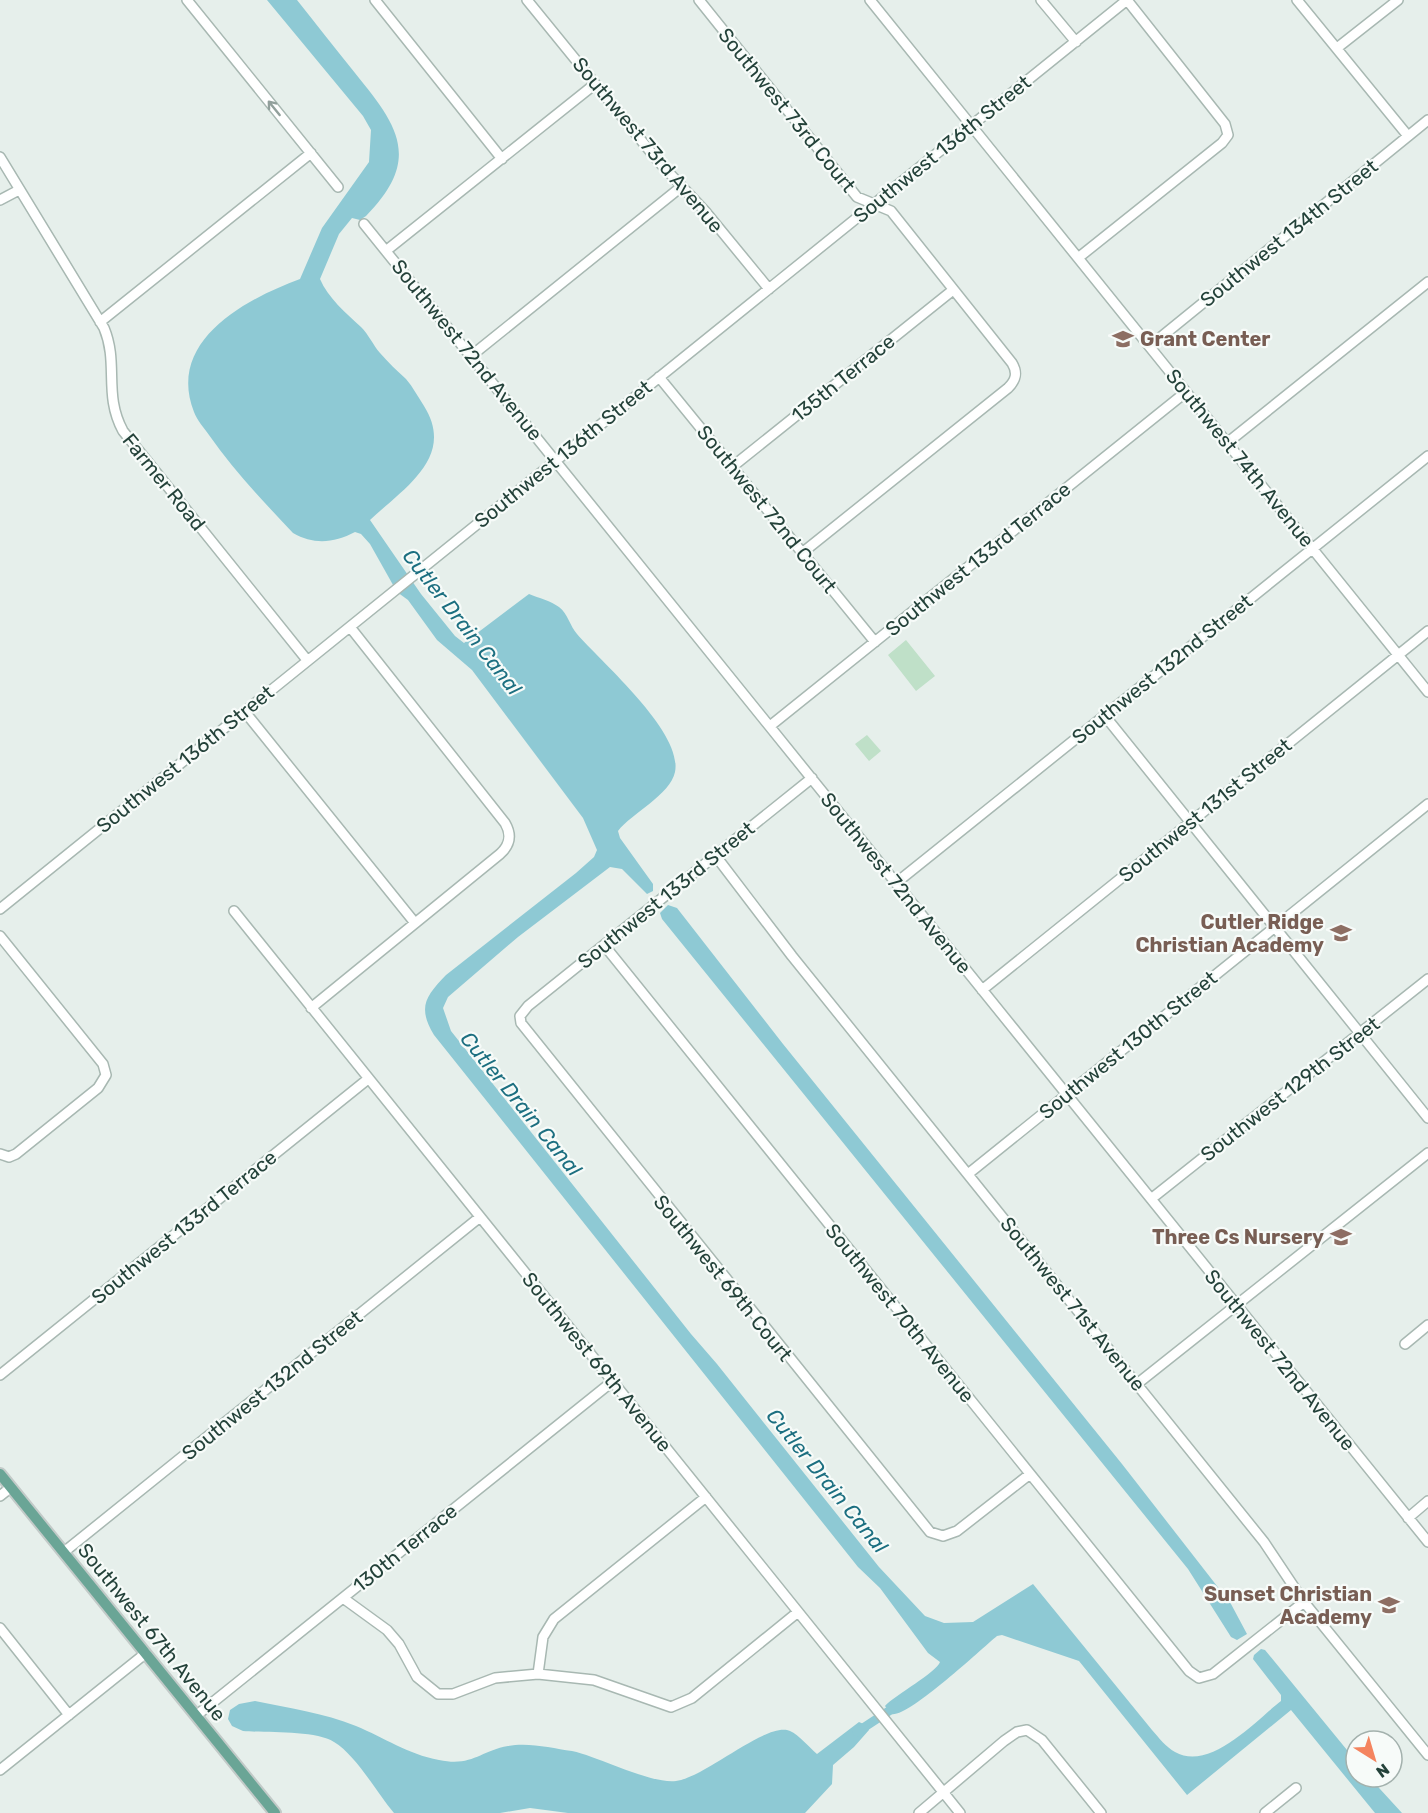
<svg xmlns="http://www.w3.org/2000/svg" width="1428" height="1813" viewBox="0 0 1428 1813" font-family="Rubik,sans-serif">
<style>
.green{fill:#bfe0c8}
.water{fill:#8ec9d4}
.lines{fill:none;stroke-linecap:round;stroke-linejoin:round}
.canal{stroke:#8ec9d4;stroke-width:9}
.minor-casing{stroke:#a8b8b2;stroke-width:12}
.major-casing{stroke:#c2cac8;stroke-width:14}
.minor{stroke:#fff;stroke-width:9}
.major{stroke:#6aa596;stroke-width:10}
.oneway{stroke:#92a09c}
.labels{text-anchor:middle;stroke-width:4.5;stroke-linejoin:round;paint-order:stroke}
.street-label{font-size:20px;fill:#24423a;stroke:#f7fbf9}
.education-label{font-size:20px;font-weight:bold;fill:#785e54;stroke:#f7fbf9;text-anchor:end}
.water-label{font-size:21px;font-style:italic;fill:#1c6f80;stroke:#f7fbf9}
</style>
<rect width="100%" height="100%" fill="#e6efeb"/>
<path class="green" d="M906,640L935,676L916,691L888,655Z
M867,735L881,751L869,761L855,744Z"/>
<path class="water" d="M267,0H297C316,24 335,48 355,73C397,125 423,158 366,216L360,220L352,218L339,234L320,279C328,298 346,313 361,327C369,335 373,345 380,353C388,362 397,371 406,379C413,387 418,397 424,406C456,457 404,488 370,520L421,594L455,636L464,643L529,594C539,598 551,601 559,607C568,614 570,626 577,634C602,663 683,732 675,772C670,795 632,813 618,831L620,838L653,884V891L647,894L622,869L610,867L518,937L448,997L443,1008L451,1031L691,1334L717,1364L879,1567L925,1616L944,1623L973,1622L1033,1584L1152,1730C1159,1738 1166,1747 1175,1752C1210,1772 1255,1721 1281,1701V1695L1253,1659L1254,1655L1261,1649L1265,1650L1356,1761V1777H1369L1402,1813H1375L1291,1710L1187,1795L1079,1661L1002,1635L997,1636C980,1650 907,1719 891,1714L885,1706C895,1695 937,1672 940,1662L928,1653L880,1588L858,1567L434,1035C417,1007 426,996 446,975L576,873L594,857L597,850L583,818L472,670L437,640L408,600L397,592L370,544L361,534L355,532C334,543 314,545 293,533C263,501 234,471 209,435C204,428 197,420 194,412C166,341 246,299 300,279L322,228L369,162L371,130L363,116Z
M668,905L677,908L783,1044L1122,1464L1231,1604L1247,1634L1237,1640L1231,1637L1188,1569L662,919L660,913Z
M255,1701C288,1708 324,1713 356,1726C385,1738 407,1754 439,1760C472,1767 480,1751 508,1746C528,1742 552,1748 572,1751C600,1757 650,1784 676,1781C706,1777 767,1721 790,1731C799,1735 809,1747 817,1754L859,1722L868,1726L869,1730L854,1747L833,1765L832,1784L805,1813H568L530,1808L500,1813H394C377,1793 356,1755 334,1742C315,1730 266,1733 243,1731L232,1726L228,1719L230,1710L239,1704Z"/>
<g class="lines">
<path class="canal" d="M857,1732L898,1705"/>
<defs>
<path id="minor" d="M187,0L338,187
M375,0L502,159
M527,0L658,161L705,211L769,289
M699,0L857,197L891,211L1012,363C1018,373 1016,380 1008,388L802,553
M870,0L1428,692
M1041,0L1076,42
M1297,0L1408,136
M1337,48L1398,0
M0,157L104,328C119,364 103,394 123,431L307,660
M0,200L19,190
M364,224L1428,1542
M387,250L595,84
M100,322L311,153
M1150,346L1428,120
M471,356L681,187
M659,377L875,642
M1227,443L1428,282
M732,467L953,290
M245,712L415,923
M1105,716L1428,1118
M770,726L1186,392
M812,778L528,1006L520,1016L521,1023L930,1532L943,1536L957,1531L1030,1474
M715,855L792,956L1264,1542L1304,1602L1428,1755
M896,883L1428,456
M0,909L1127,0L1225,124L1228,135L1222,143L1078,258
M234,911L960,1813
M0,936L103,1064L106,1075L98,1088L16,1154L9,1157L0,1154
M604,945L1189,1671L1199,1678L1213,1674L1304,1602
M982,990L1428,631
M311,1008L500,854C510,845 512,835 505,823L350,627
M968,1174L1428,804
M1151,1199L1428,979
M1405,1344L1428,1325
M0,1375L368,1079
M1137,1384L1428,1153
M0,1496L10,1488
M1408,1518L1428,1501
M64,1552L480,1217
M343,1598L387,1630L399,1644L417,1677L438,1694H453L495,1678L538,1674L594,1680L671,1707L692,1698L798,1612
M0,1628L69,1715
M538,1674L543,1637L554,1619L706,1497
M197,1715L613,1381
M0,1770L146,1653
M919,1813L1004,1741L1017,1732L1027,1730L1042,1740L1101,1813
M1265,1813L1296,1788"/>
<path id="major" d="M0,1474L275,1813"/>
</defs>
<use href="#minor" class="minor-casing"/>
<use href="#major" class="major-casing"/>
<use href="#minor" class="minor"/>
<use href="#major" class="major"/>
</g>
<defs><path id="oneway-shaft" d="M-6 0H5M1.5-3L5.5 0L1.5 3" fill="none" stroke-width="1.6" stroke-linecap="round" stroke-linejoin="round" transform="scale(1.5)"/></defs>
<use class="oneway" href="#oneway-shaft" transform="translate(274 108) rotate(-129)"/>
<defs>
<symbol id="school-bare" viewBox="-9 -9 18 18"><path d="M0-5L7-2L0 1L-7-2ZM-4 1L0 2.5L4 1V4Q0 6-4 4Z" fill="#8d6e63" stroke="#f7fbf9" stroke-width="2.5" paint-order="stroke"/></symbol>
</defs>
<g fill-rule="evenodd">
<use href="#school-bare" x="1108" y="324" width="30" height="30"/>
<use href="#school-bare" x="1326" y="918" width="30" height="30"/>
<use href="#school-bare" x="1326" y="1222" width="30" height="30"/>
<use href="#school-bare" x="1374" y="1590" width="30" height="30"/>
</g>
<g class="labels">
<g class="street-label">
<text transform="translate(787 110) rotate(51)" y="7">Southwest 73rd Court</text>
<text transform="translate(648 145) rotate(50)" y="7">Southwest 73rd Avenue</text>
<text transform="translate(942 149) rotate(-39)" y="7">Southwest 136th Street</text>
<text transform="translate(1289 233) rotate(-39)" y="7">Southwest 134th Street</text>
<text transform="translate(467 350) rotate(51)" y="7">Southwest 72nd Avenue</text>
<text transform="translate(843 378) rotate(-39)" y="7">135th Terrace</text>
<text transform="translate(563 454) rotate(-39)" y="7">Southwest 136th Street</text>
<text transform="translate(1240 458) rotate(51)" y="7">Southwest 74th Avenue</text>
<text transform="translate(164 482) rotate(51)" y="7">Farmer Road</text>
<text transform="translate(767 509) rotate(51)" y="7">Southwest 72nd Court</text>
<text transform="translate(978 559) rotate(-39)" y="7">Southwest 133rd Terrace</text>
<text transform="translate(1162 669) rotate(-39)" y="7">Southwest 132nd Street</text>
<text transform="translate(185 759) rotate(-39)" y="7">Southwest 136th Street</text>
<text transform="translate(1205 810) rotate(-39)" y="7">Southwest 131st Street</text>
<text transform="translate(896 883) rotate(51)" y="7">Southwest 72nd Avenue</text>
<text transform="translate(666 895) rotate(-39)" y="7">Southwest 133rd Street</text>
<text transform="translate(1128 1045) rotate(-39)" y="7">Southwest 130th Street</text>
<text transform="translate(1290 1089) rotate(-38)" y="7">Southwest 129th Street</text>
<text transform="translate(184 1227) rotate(-39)" y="7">Southwest 133rd Terrace</text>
<text transform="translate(723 1278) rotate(51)" y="7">Southwest 69th Court</text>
<text transform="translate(1073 1304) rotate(51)" y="7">Southwest 71st Avenue</text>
<text transform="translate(900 1313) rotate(51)" y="7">Southwest 70th Avenue</text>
<text transform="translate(1280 1360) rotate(51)" y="7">Southwest 72nd Avenue</text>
<text transform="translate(597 1362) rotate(51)" y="7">Southwest 69th Avenue</text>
<text transform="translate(272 1385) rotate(-39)" y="7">Southwest 132nd Street</text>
<text transform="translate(405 1548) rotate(-39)" y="7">130th Terrace</text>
<text transform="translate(152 1632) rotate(51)" y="7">Southwest 67th Avenue</text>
</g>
<g class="education-label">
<text x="1140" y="346" text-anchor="start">Grant Center</text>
<text x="1324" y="929">Cutler Ridge<tspan x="1324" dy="23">Christian Academy</tspan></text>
<text x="1324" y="1244">Three Cs Nursery</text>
<text x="1372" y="1601">Sunset Christian<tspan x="1372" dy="23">Academy</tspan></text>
</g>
<g class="water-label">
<text transform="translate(462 622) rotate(52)" y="7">Cutler Drain Canal</text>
<text transform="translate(521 1104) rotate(51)" y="7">Cutler Drain Canal</text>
<text transform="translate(827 1481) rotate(51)" y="7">Cutler Drain Canal</text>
</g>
</g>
<g transform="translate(1374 1759) rotate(143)"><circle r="28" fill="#f7fbf9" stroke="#a3b1ad" stroke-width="1.5"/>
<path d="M0-4.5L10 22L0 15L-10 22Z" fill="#f4845f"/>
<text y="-9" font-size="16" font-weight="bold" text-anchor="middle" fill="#24423a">N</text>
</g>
</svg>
